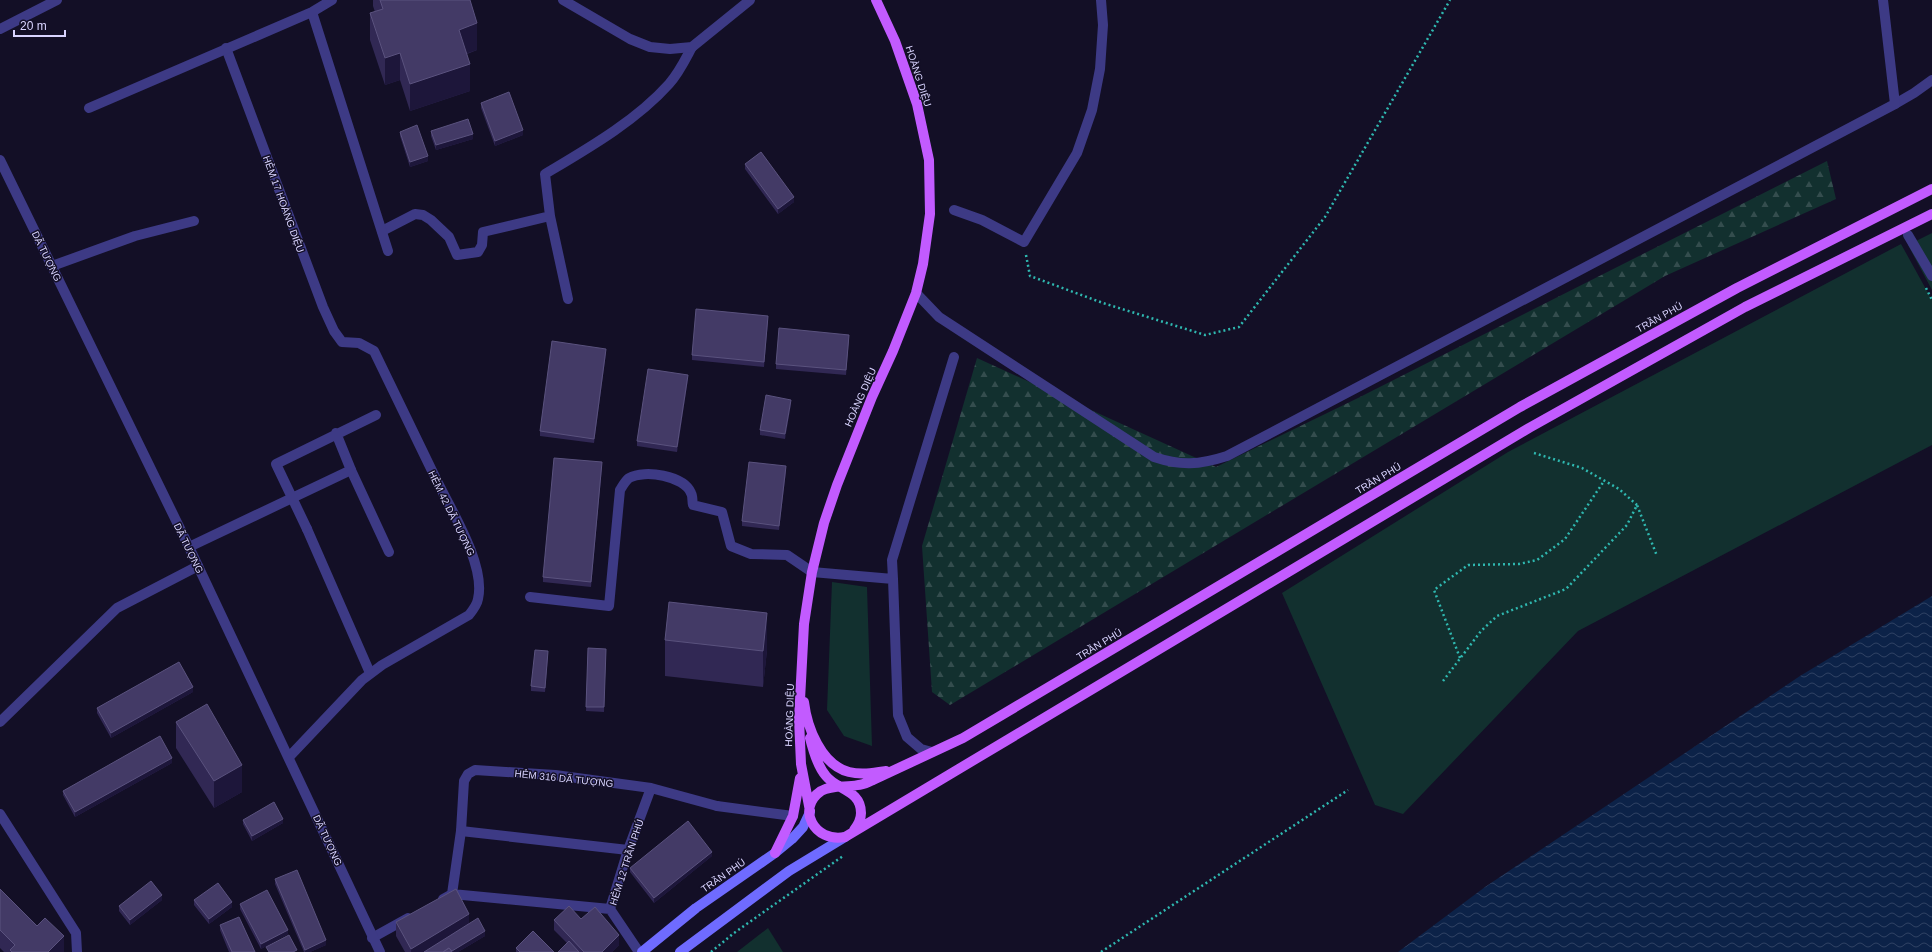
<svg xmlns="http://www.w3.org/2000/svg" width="1932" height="952" viewBox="0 0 1932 952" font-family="Helvetica,sans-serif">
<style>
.green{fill:#12302f}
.forest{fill:url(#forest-firs)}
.water{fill:url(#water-waves)}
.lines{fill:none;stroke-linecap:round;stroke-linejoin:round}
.path{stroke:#2fb8b0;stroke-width:2.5;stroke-dasharray:2 3;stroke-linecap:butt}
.service{stroke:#3d3a85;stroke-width:10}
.minor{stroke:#3d3a85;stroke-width:10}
.tertiary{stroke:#3d3a85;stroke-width:10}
.secondary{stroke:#6f6bff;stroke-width:10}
.primary{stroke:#c25bff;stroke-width:10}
.wall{fill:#312854}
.shaded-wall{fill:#1d163a}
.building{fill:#433a66;stroke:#5a527e}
.labels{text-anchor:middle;stroke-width:3;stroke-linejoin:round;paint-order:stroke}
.street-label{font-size:10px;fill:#d9d4ff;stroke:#130f26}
</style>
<defs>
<pattern id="forest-firs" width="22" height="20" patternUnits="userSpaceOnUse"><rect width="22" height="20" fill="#12302f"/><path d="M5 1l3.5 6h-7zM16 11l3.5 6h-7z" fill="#344d4e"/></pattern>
<pattern id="water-waves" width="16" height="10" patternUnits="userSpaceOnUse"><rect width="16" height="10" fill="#0c2248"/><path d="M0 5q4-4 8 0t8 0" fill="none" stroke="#2f4163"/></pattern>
</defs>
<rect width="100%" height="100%" fill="#130f26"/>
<path class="green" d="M1932,233V290L1908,245Z
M1901,244L1932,300V445L1578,631L1403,814L1375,805L1282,593L1508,452Z
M832,582L867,587L872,746L844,736L827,710Z
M768,928L783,952H737Z"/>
<path class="forest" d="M1827,161L1836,199L1665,276L950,705L932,692L922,546L977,358L1216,467L1358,398Z"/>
<path class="water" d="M1932,596V952H1398L1485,887L1800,676Z"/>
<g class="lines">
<path class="path" d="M1026,255L1030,276L1103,303L1205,335L1239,327L1325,217L1450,0
M1926,288L1932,300
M1534,453L1582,468L1619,489L1637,505
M1460,658L1434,590L1468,565L1519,564L1537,560L1565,539L1604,481
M1443,681L1481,631L1497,616L1566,589L1627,525L1637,505L1657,556
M711,952L734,933L843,856
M1101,952L1348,790"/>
<path class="service" d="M226,48L323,307L334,331L342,342L359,343L374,351L436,479
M1895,104L1914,93L1932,80
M954,210L982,220L1024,242L1077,153L1092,110L1100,69L1103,25L1101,0
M382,231L415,214L423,215L431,220L449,237L457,255L478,252L482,245L483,232L550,216
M1908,235L1932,276
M52,266L135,236L194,221
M568,299L550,216L545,174C587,149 636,121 669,84C679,73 685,60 692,47
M351,470L389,552
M307,529L370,673
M893,579L892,560L954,357
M530,597L609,606L620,490C622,487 625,481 629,478C645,469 684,476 691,493C693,496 692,502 693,505L722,512L731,546L751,554L787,555L812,572L893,579L898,715L907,737L921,749L932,752
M0,722L117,608L198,566
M717,806L793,816
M0,814L76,933L77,952
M461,831L628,850"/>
<path class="minor" d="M563,0L630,39L650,47L670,49L692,47L750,0
M312,12L388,251
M0,29L57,0
M89,108L312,12L332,0
M307,529L276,464L376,415
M189,547L351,470L336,433
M289,757L362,680L382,665L469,615C473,610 477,605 478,599C486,565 451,510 436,479
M452,894L610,909
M443,899L452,894L461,831L464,781L468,774L475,770L555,775L651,788L717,806
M372,938L408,918
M639,952L610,909L628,850L651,788"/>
<path class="tertiary" d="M0,160L189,547L380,952
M916,293L939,317L1154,457C1181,466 1199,465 1227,456L1895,104L1883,0"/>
<path class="secondary" d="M642,952L696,908L775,853L792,839L803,827L810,812
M680,952L789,871L845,837"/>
<path class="primary" d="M1932,189L1737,288L1520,407L963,738L873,780C868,782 863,785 858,785C846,788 833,784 821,791C796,808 814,843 845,837L1529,428L1745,307L1932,214
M804,702C807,727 821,765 849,772C861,775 873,773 886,771
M810,738C813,750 818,767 826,776C837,790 861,790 861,813C861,819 858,825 854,830
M810,811L801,764L799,719L804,624L812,572L824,523L837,485L872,397L893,351L916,293L923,264L930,214L929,160L917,104L895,41L876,0
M775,853L793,816L800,778"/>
</g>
<path class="wall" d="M373,0H470L477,50L467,54L470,91L410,111L400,80L385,85L370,40V13L375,12L373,6Z
M481,103L523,135L495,146L481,108Z
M431,131L473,139L436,150L431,136Z
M400,132L428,161L410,167L400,136Z
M745,164L794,202L778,214L745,169Z
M768,321L764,367L692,360V355Z
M849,339L846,375L776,369V364Z
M606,353L594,443L540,436V431Z
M688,379L677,452L637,446V441Z
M791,404L785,439L760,435V430Z
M602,467L591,587L543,582V577Z
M786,471L779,530L742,526V521Z
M665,640L767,650L763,687L665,676Z
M588,648L606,649L604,712L586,711Z
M548,656L545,692L531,691V686Z
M193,692L111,738L97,713V708Z
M176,722L242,792L214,808L176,748Z
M172,763L75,817L63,795V791Z
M243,820L283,823L252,841L243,824Z
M712,856L654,903L630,872V868Z
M275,879L326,945L310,952H304L275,884Z
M0,889L64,952H4L0,948Z
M162,900L130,925L119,911V906Z
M194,900L232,907L209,924L194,905Z
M240,904L288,934L261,949L240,909Z
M581,919L619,945L612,952H558L567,943L554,930V920Z
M396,922L469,924L485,936L458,952H405L396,936Z
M220,925L255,952H229L220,930Z
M516,948L554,952H516Z"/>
<path class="shaded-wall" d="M477,23V50L459,56V30Z
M400,53V80L385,85V58Z
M470,64V91L410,111V84Z
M523,130V135L495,146V141Z
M473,134V139L436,150V145Z
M428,156V161L410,167V162Z
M794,197V202L778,214V209Z
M768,316V321L764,367V362Z
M606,349V353L594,443V439Z
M688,375V379L677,452V447Z
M791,400V404L785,439V434Z
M602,462V467L591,587V582Z
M786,466V471L779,530V526Z
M767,613V650L763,687V651Z
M548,651V656L545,692V688Z
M193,687V692L111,738V733Z
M172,758V763L75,817V812Z
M242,765V792L214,808V781Z
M283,819V823L252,841V836Z
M712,852V856L654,903V898Z
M162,895V900L130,925V920Z
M232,902V907L209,924V919Z
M469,914V929L424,952H411V949Z
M288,930V934L261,949V944Z
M485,931V936L458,952H450Z
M619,935V945L612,952H602Z
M64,936V952H48Z
M326,940V945L310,952H305V950Z"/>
<path class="building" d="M380,0H470L477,23L459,30L470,64L410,84L400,53L385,58L370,13L383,9Z
M509,92L523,130L495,141L481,103Z
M468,119L473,134L436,145L431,131Z
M417,125L428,156L410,162L400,132Z
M761,152L794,197L778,209L745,164Z
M696,309L768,316L764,362L692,355Z
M779,328L849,335L846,370L776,364Z
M552,341L606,349L594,439L540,431Z
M648,369L688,375L677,447L637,441Z
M766,395L791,400L785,434L760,430Z
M554,458L602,462L591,582L543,577Z
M749,462L786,466L779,526L742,521Z
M669,602L767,613L763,651L665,640Z
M588,648L606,649L604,707H586Z
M535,650L548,651L545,688L531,686Z
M179,662L193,687L111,733L97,708Z
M207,704L242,765L214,781L176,722Z
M160,736L172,758L75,812L63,791Z
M274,802L283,819L252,836L243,820Z
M688,821L712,852L654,898L630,868Z
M297,870L326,940L305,950L275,879Z
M151,881L162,895L130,920L119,906Z
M218,883L232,902L209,919L194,900Z
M0,889L37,926L45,918L64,936L48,952H12L10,950L15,945L0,930Z
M456,889L469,914L411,949L396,922Z
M267,890L288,930L261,944L240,904Z
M569,906L581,919L595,907L619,935L602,952H584L554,920Z
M239,917L255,952H232L220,925Z
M478,918L485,931L452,951L449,948L443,952H424Z
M533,931L554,952H520L516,948Z
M289,935L297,950L293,952H269L266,947Z
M569,941L579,952H558Z
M449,948L452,952H443Z"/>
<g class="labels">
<g class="street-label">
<text transform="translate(919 76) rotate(72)" y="4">HOÀNG DIỆU</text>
<text transform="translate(284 204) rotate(70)" y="4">HẺM 17 HOÀNG DIỆU</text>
<text transform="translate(47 256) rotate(64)" y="4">DÃ TƯỢNG</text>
<text transform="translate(1659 317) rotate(-29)" y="4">TRẦN PHÚ</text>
<text transform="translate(860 397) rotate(-66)" y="4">HOÀNG DIỆU</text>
<text transform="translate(1378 478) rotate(-31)" y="4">TRẦN PHÚ</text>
<text transform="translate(452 513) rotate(64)" y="4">HẺM 42 DÃ TƯỢNG</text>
<text transform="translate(189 548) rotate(64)" y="4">DÃ TƯỢNG</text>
<text transform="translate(1099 644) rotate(-31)" y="4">TRẦN PHÚ</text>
<text transform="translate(789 715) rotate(-88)" y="4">HOÀNG DIỆU</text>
<text transform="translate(564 778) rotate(6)" y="4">HẺM 316 DÃ TƯỢNG</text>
<text transform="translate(328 840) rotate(65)" y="4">DÃ TƯỢNG</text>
<text transform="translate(626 862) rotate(-72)" y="4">HẺM 12 TRẦN PHÚ</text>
<text transform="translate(723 875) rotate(-35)" y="4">TRẦN PHÚ</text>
</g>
</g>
<path d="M14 30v6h51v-6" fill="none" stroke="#d9d4ff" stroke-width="2"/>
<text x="20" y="30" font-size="12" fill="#d9d4ff" stroke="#130f26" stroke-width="3" paint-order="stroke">20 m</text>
</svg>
